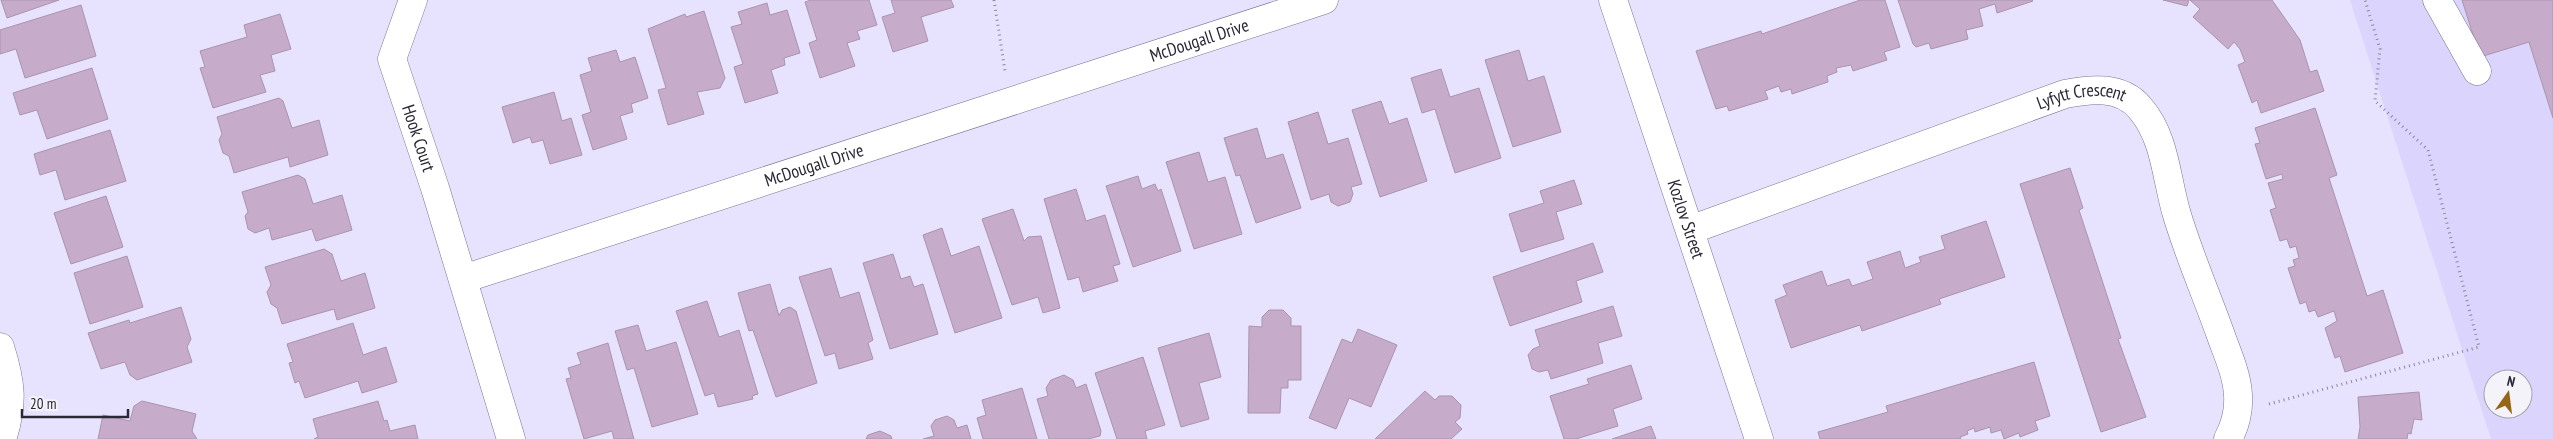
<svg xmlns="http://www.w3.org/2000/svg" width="2553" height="439" viewBox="0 0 2553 439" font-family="'PT Sans Narrow',sans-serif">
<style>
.built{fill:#dbd4fc;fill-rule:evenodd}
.building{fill:#c7abcb;stroke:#aa93ad}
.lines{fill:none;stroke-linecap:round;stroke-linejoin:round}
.minor-casing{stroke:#797391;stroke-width:29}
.path{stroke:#8a879b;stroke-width:3;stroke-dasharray:1 4;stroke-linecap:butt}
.minor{stroke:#fff;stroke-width:28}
.labels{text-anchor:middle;stroke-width:4.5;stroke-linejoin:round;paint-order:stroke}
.street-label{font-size:18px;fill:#2a2835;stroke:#f4f3fa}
</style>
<rect width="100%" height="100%" fill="#e7e3fe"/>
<path class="built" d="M2350,0H2553V439H2491ZM2493,379H2523V409H2493Z"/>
<path class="building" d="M1,0H59L7,18Z
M811,0H869L877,25L857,31L860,39L847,43L855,66L820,78L809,43L817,40L805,2Z
M891,0H951L954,7L921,17L928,41L893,52L882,17L895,13Z
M1860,0H1885L1900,47L1884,52L1887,60L1853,71L1851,65L1836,68L1837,72L1827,76L1828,82L1792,94L1791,89L1781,92L1779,86L1765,91L1768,99L1729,111L1727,106L1716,109L1696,51L1761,31L1762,34Z
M1898,0H2032L2033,1L1997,13L1995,4L1979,9L1983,26L1966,30L1968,39L1931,49L1929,43L1916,47L1913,44Z
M2163,0H2189L2187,6Z
M2190,0H2272L2300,40L2310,72L2317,70L2324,91L2261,113L2257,100L2252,103L2238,65L2245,62L2240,49L2234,42L2228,49L2193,17L2200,9Z
M2462,0H2553V118L2529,42L2480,57Z
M767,3L770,15L787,10L800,53L784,58L785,65L771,70L778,93L745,103L734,67L743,64L731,27L742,24L738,12Z
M81,5L96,56L25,78L16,49L0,54V30Z
M704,11L725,78L720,88L697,92L704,114L668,125L658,90L666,88L648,29L685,14L686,17Z
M280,14L291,49L271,55L275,71L260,75L266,92L213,108L200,68L205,67L200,51L247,37L244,25Z
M616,50L620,62L635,57L648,98L631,104L633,112L620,116L627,139L593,150L582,115L591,112L580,75L592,71L588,58Z
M1519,50L1528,81L1544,76L1561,132L1513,147L1485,60Z
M92,68L108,119L47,139L37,110L20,115L13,93Z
M1441,69L1450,97L1479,88L1501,158L1455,173L1435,109L1422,113L1411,78Z
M554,92L562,121L571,118L582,155L550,164L543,140L532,143L530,137L513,143L502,107Z
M279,98L283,101L292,128L319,120L328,155L290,167L288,157L234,173L229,156L223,153L219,140L222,134L217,117Z
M1381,101L1389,124L1407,118L1427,181L1380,197L1352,110Z
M2315,108L2337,175L2329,178L2367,296L2383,290L2403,353L2345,372L2340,356L2335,358L2325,328L2337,321L2334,311L2318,317L2315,310L2309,312L2306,302L2300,304L2288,268L2295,266L2293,260L2299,258L2296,246L2290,248L2287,239L2280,241L2270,210L2276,208L2268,183L2283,179L2282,174L2266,179L2255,144L2260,143L2255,128Z
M1318,112L1328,144L1348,138L1362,184L1351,187L1353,194L1350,202L1338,206L1331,202L1329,194L1311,200L1288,122Z
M1257,128L1266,159L1283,154L1301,208L1256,223L1240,175L1236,176L1224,138Z
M110,130L126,181L65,200L56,170L40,175L34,154Z
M1199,152L1208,182L1225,177L1242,234L1194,249L1166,162Z
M2070,168L2083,208L2079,210L2121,338L2118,339L2146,417L2101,432L2020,184Z
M298,175L305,179L313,204L342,195L352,230L316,241L312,229L272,240L269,228L255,233L248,229L245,216L248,212L242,192Z
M1138,176L1142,189L1155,184L1158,191L1161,189L1181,251L1133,267L1106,186Z
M1574,180L1582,204L1556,212L1564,239L1521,252L1509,214L1544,203L1540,191Z
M1076,189L1086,221L1105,215L1120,264L1113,266L1118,281L1083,292L1079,277L1068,280L1044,199Z
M106,196L123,247L71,264L54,213Z
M1013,209L1024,241L1028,237L1041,236L1060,308L1043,313L1038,297L1012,305L982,219Z
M1986,221L2005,277L1939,299L1941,304L1862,331L1860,325L1791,348L1775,300L1787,295L1783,285L1822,271L1827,286L1849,279L1852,286L1873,279L1867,262L1900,251L1905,268L1921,262L1919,257L1945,249L1941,236Z
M942,228L951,256L979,246L1002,318L955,333L923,235Z
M1593,243L1603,272L1576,281L1582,302L1510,326L1493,277Z
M324,249L332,254L341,281L365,273L375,308L337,320L334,309L282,324L277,308L271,304L267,292L271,285L265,267Z
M893,254L901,279L910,276L914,287L923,284L938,334L890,349L863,263Z
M127,256L143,307L90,324L74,273Z
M831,268L840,298L859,292L873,340L868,343L873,359L839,369L835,353L825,356L799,277Z
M770,284L779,316L782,310L790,307L796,311L817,383L776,397L753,330L749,331L738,293Z
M707,301L719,337L739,330L758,394L752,396L753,399L718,407L714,393L705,396L676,311Z
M1613,306L1622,336L1598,343L1603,363L1551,379L1548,370L1539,372L1532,369L1528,355L1533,349L1540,346L1535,330Z
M181,307L191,339L187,347L192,362L137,380L130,375L125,362L101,369L88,333L129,320L130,323Z
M1269,310H1283L1291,318V326H1301V380H1288V388H1281L1280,413H1248L1249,326L1262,327V317Z
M353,323L363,355L386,347L397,382L362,393L358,381L305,398L299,381L295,383L289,363L293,362L287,344Z
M638,325L646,351L676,342L698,414L652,427L634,368L627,370L615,331Z
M1358,329L1397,345L1371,407L1349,398L1336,429L1309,418L1342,339L1352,343Z
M1209,333L1221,377L1199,383L1209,419L1181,427L1158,348Z
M608,343L617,378L634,439H614L612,431L584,439L566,379L571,378L568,368L581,364L577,353Z
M1143,357L1165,425L1145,431L1147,439H1117L1095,373Z
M2034,362L2050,416L2035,421L2038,430L2020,437L2019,433L2004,439L2001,430L1991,433L1990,427L1975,432L1974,428L1967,431L1968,434L1960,437L1961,439H1820L1818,432L1888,412L1886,406Z
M1631,365L1642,399L1613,409L1618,426L1576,439H1564L1550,396L1589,384L1587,379Z
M1064,375L1073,380L1076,388L1086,384L1101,431L1100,436L1088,439H1049L1037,399L1048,396L1046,388L1051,380Z
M1022,388L1037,439H983L977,418L986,415L982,400Z
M1425,391L1435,400L1439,396H1452L1461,405L1460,418L1455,422L1462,429L1451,439H1375Z
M2419,392L2422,420L2414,419L2411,434L2408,433L2407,439H2358L2360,427L2358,397Z
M142,401L196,414L192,431L197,439H98L103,415L130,421L134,406Z
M378,401L384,421L387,420L390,431L415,425L418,439H314L318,437L313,419Z
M947,416L954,420L957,428L967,425L971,439H923L934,436L931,426L935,420Z
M1651,426L1656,439H1612Z
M880,431L891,436L892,439H866L868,435Z"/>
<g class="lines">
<defs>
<g id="minor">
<path id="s1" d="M413,0L392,59L435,188L511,439"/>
<path id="s2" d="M1613,0L1759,439"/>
<path d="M2437,0L2477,71"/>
<path id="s3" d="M1690,230L2065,94C2090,89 2121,85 2140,108C2166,138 2166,179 2177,215C2189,255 2206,294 2220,333C2227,353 2237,374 2238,395C2239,410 2235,426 2228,439"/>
<path id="s4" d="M463,279L1324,0"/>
<path d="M0,347C11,382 14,403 2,439"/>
</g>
</defs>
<use href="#minor" class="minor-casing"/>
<path class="path" d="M994,0L1005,71
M2269,404L2479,347L2428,150L2375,101L2380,49L2365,0"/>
<use href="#minor" class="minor"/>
</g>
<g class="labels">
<g class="street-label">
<text dy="6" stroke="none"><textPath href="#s4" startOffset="774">McDougall Drive</textPath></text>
<text dy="6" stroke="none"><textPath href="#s3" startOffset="415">Lyfytt Crescent</textPath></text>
<text dy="6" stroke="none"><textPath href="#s1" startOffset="146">Hook Court</textPath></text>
<text dy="6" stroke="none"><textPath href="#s4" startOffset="369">McDougall Drive</textPath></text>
<text dy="6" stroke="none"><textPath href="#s2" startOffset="231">Kozlov Street</textPath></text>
</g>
</g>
<g transform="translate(2508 394) rotate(14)"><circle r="24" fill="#f4f3fa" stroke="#a3a2ab"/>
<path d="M0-4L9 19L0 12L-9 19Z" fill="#966617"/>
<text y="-8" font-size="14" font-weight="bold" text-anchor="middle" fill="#2a2835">N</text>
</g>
<path d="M22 409v8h106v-8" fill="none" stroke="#2a2835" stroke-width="2.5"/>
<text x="30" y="409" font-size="15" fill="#2a2835" stroke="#f4f3fa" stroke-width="4" paint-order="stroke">20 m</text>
</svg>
